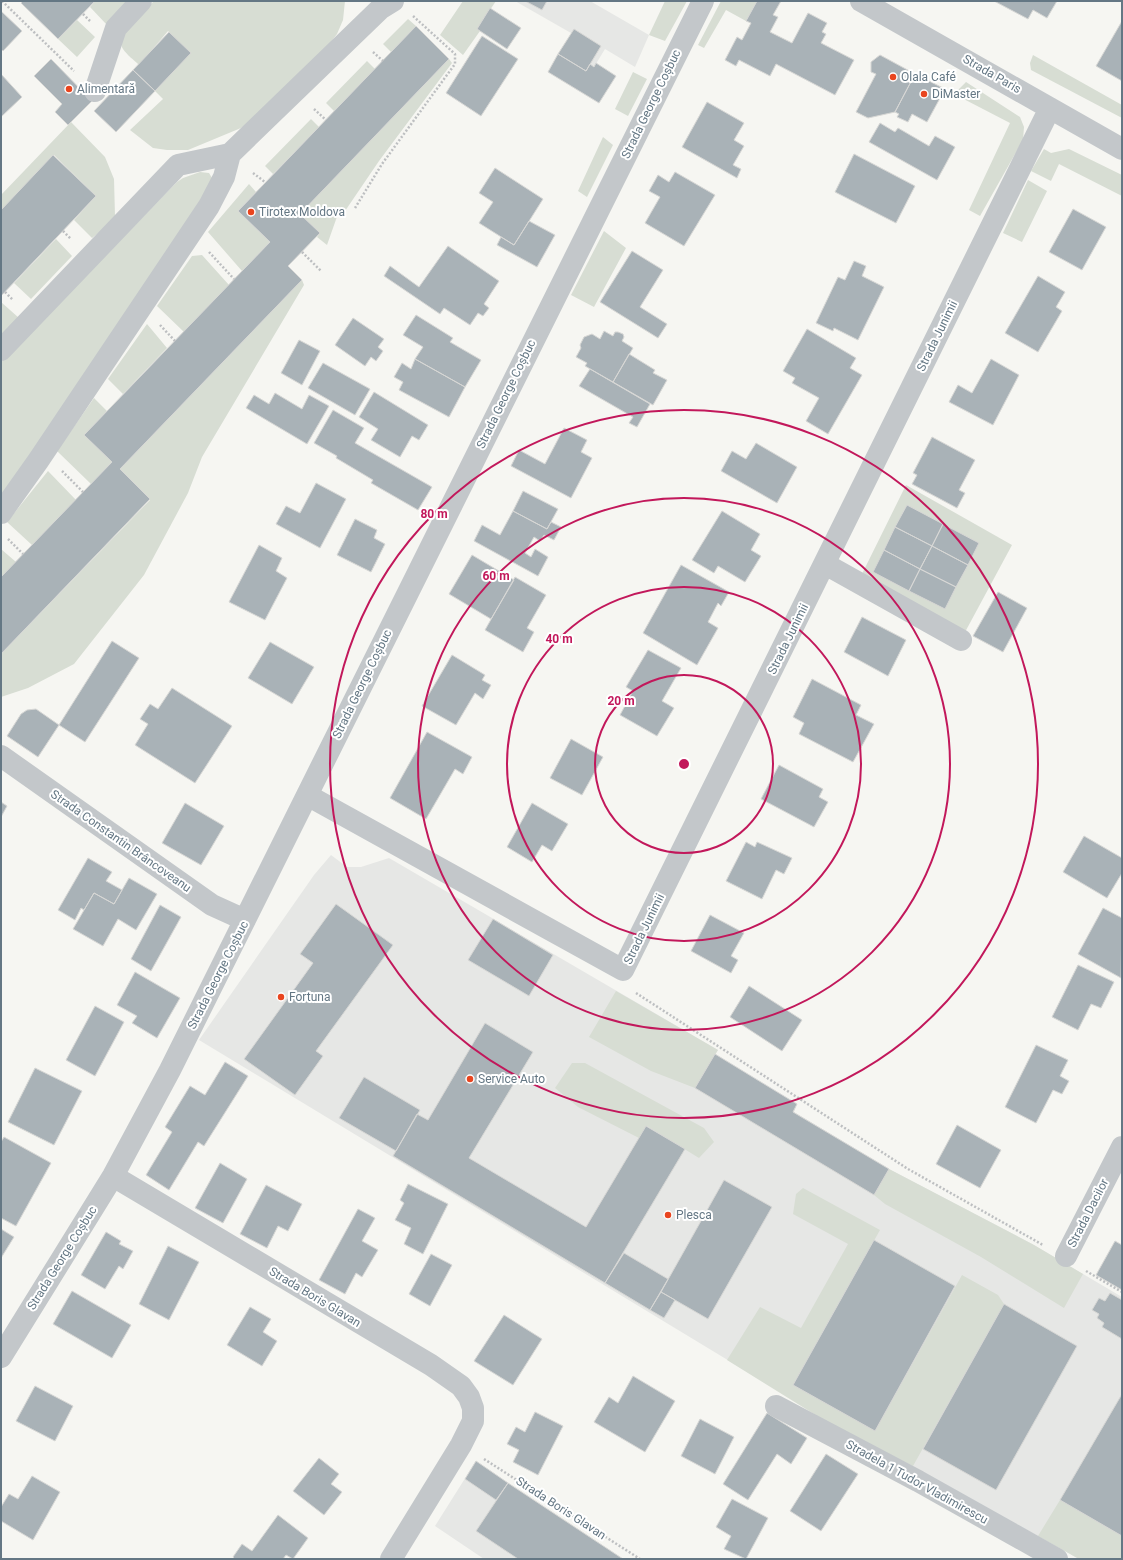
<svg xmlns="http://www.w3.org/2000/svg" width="1123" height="1560" viewBox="0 0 1123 1560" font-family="Roboto,sans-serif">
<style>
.built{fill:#e6e7e5}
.green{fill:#d7ddd3}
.building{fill:#a9b2b7;stroke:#d7d7d5}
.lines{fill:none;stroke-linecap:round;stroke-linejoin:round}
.path{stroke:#bdbfc1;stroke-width:2.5;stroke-dasharray:2 2;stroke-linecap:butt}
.minor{stroke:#c3c7ca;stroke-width:22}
.ring{fill:none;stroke:#c2185b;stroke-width:2}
.poi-dot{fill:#e9451f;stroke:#fff;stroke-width:1.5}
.labels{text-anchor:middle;stroke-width:4;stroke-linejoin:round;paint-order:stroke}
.street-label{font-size:12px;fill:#647784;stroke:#fff}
.poi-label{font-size:12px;fill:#647784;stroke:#fff;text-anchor:start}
.centre{fill:#c2185b;stroke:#fff;stroke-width:2}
.ring-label{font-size:12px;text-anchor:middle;font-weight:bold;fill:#c2185b;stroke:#fff;stroke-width:4;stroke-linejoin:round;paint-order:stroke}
</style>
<rect width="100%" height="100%" fill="#f6f6f2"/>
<path class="built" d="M515,1H590L649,35L635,67L605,49L594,67L590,64L586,71L571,33Z
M331,855L347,867H361L389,858L718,1050L715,1054L797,1104L794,1112L889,1169L1034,1245L1122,1297V1559H1079L898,1458L843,1432L784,1394L199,1040L314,875Z
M476,1461L508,1483L623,1559H484L435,1526Z"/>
<path class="green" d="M95,1H130L107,25L90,7Z
M154,1H345L343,20L337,34L313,66L268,111L241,128L188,150H167L153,148L130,130L163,99L155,91L190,53L168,31L139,65C134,60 127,55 123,49C114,34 144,11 154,1Z
M463,1H496L477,29L480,31L463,55L440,35Z
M665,1H687L665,41L649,35Z
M721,1H757L746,21L726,10L704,48L698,45Z
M408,19L416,26L391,52L383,44Z
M77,20L95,37L77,57L58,39Z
M1033,55L1122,105V118L1031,70L1030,63Z
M449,59L452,63L379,161L343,214L339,211L327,245L317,237L320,233L300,214Z
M367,61L375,69L334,111L326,103Z
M633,72L647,79L628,116L615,109Z
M966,82L1020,117L1024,127L1023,140L980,216L969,210L1010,123L954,94Z
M311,119L319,127L273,174L265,166Z
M71,122L105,157L114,179L115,216L101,231L92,238L74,220L96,196L54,155L1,210V195Z
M603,137L613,145L587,197L578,191Z
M1044,149L1051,153L1069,149L1122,175V196L1059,164L1051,181L1031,171Z
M200,172L209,173L212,178L210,193L1,497V362L177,182L183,178Z
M1028,180L1047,191L1022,242L1003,233Z
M249,184L256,192L238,211L270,242L242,271L208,232Z
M604,231L626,248L594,307L571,295Z
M56,239L72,256L31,299L14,283Z
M202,255L229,285L184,332L157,306L192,256Z
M302,280L304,285L202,457L188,493L144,575L74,664L28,688L1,697V654L150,500L120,469Z
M1,302L19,318L1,335Z
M147,324L167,348L123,394L108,379Z
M94,398L107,411L84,435L112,462L91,484L57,451Z
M48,471L76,500L32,545L7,522Z
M906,485L1012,545L964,634L861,576Z
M1,549L16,562L1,577Z
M616,991L718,1050L695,1088L651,1071L589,1037Z
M572,1063H585L704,1128L714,1142L699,1158L647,1126L639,1138L578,1107L555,1088Z
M889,1169L1034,1245L1083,1274L1064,1308L981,1257L885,1204L874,1195Z
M803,1188L880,1230L793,1385L875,1431L962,1275L998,1295L1004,1304L913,1466L843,1432L727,1360L760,1307L801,1328L848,1244L793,1214L796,1194Z
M1060,1500L1122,1536V1559H1079L1038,1536Z"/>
<path class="building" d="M23,1H95L58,39L21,3Z
M525,1H547L542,10Z
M757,1H781L773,15L778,17L770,32L792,43L808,13L827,23L822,32L826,34L821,43L854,60L835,95L776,64L770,76L739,60L736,66L725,60L737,37L742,40L751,23L746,21Z
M994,1H1057L1047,18L1033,10L1028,19Z
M490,8L521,28L507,49L477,29Z
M1,11L22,31L3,51L1,49Z
M1122,21V81L1096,66Z
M416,26L449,59L300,214L320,233L288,266L302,280L120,469L150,499L1,654V577L112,462L84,435L270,242L238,211Z
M574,29L601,46L586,71L558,54Z
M169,32L191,53L155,91L133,70Z
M482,36L518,59L481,116L446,93Z
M558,54L586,71L590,64L594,67L596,63L616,76L599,103L548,72Z
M880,55L915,74L895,112L868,118L856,112L876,74L871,72V62Z
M51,59L92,101L68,125L55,112L62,104L34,76Z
M133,70L155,91L116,132L94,111Z
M1,74L22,97L1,117Z
M915,74L945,89L927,122L912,114L908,122L897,117L899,114L895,112Z
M707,102L744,123L734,140L744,146L733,165L741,169L737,178L682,147Z
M880,123L895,132L898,128L929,146L935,136L955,147L937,180L869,142Z
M854,154L915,186L896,223L835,192Z
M53,155L96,196L1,296V210Z
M495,168L543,199L514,245L479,223L493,202L479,193Z
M675,172L715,195L684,246L645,223L660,197L649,191L658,175L669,182Z
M1073,209L1106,227L1082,270L1049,252Z
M529,221L555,235L537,267L497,245L501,237L514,245Z
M448,246L499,281L484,304L489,308L483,316L478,313L470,325L444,308L440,314L384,276L390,266L419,287Z
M632,251L663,270L640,307L667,324L658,338L600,302Z
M854,261L866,266L862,276L884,287L858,340L834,328L833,331L816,323L838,277L845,280Z
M1038,276L1065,292L1056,307L1062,311L1038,352L1005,333Z
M416,315L453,338L450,342L481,360L465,387L415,359L423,347L403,335Z
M353,318L384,339L378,347L383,351L376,361L371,357L365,366L335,345Z
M807,329L856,358L850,368L862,375L828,434L806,421L819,398L792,383L795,378L783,371Z
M604,331L613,336L615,332H618L623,334L624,337L622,341L633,348L613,382L585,366L587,363L576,357L581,348L580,345L584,337L592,334L600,339Z
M299,340L320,351L302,385L281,373Z
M629,354L655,370L653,373L667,380L653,405L613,382Z
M415,359L465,387L449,417L399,390L403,382L394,377L402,363L411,369Z
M991,359L1019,375L993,425L949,402L958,385L972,393Z
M323,363L370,389L355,415L308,388Z
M590,369L650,404L637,427L629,423L633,417L579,386Z
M374,392L428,425L419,440L412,436L400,457L371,440L378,429L359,417Z
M275,393L302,409L309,395L329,406L307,444L246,408L254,395L269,404Z
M333,410L364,428L355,443L432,487L418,510L371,483L373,480L336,458L337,456L314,443Z
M564,428L587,440L581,452L592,458L571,498L511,466L519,450L545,464Z
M932,437L975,460L959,490L965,493L957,508L912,484L917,475L913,473Z
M756,443L797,467L777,503L721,471L732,451L746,459Z
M316,483L346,499L320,548L276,524L286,506L300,513Z
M523,491L558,509L547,529L513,511Z
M907,505L943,524L932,546L895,527Z
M513,511L547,529L551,522L561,527L554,540L544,535L540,541L534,537L525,553L531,557L535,549L548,557L538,576L474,541L482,525L500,535Z
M722,511L760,534L751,550L761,556L745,582L718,566L714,573L692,560Z
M355,519L377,530L374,538L385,544L371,572L337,555Z
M943,524L979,543L968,565L932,546Z
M895,527L932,546L920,569L884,550Z
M259,545L282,558L276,571L287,578L265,620L229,602Z
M932,546L968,565L956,587L920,569Z
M884,550L920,569L909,591L873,572Z
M472,555L514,580L491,619L449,594Z
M681,565L729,592L721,606L718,603L708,622L718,628L697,665L643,633Z
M920,569L956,587L945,609L909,591Z
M515,577L546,595L527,628L534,632L523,652L485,630Z
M998,592L1027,608L1003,652L973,636Z
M862,617L906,640L888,676L844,652Z
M112,641L139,658L85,742L59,725Z
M270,642L314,667L292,704L248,678Z
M648,650L681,668L662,701L674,708L657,736L620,715L633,691L626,687Z
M452,655L485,675L482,680L491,685L483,699L475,693L456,725L422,706Z
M812,679L861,705L856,715L874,724L853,762L799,734L804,723L793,717Z
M172,688L232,726L195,783L135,745L148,724L140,719L150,704L158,709Z
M36,709L59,725L38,757L7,736L21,714L27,710Z
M427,732L472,757L463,774L455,769L426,819L390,798Z
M571,739L603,757L582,795L550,778Z
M779,765L823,789L819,797L828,802L814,827L761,799Z
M1,802L7,806L1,817Z
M185,803L224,826L201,865L162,843Z
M532,803L568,824L552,851L542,845L532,862L507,847Z
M1084,836L1122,858V873L1107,898L1063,872Z
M746,842L755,847L757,842L792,858L784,874L776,870L762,899L726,881Z
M88,858L112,872L106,881L122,890L114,904L94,893L84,910L81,908L75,920L58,910Z
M129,878L157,894L136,930L118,919L103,946L73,929L94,893L114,904Z
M336,904L393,945L316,1051L323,1056L295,1095L244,1059L313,963L300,954Z
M160,905L181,917L151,971L131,959Z
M1103,908L1122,918L1121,978L1078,954Z
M710,915L744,933L731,956L738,960L731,973L691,951Z
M493,919L553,955L529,996L468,960Z
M1078,965L1114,982L1101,1008L1091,1004L1078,1030L1052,1017Z
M135,972L180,998L157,1038L132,1023L137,1016L117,1005Z
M749,986L802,1020L782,1051L730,1017Z
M95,1006L124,1022L95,1076L66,1060Z
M485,1023L533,1052L469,1158L586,1227L646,1126L685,1149L605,1283L393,1156L417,1114L428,1120Z
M1036,1045L1068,1060L1060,1076L1069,1081L1062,1094L1053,1090L1036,1123L1005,1107Z
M715,1054L797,1104L793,1112L889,1169L874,1195L695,1088Z
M225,1062L248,1076L204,1146L198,1142L169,1190L146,1175L172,1132L165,1127L190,1086L205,1095Z
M35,1068L82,1091L54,1145L8,1122Z
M364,1077L420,1110L396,1151L339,1118Z
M957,1125L1001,1150L980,1188L936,1164Z
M4,1137L51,1163L16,1226L1,1218V1142Z
M220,1163L247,1179L223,1223L195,1208Z
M724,1180L772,1207L708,1319L661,1292Z
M408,1184L448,1204L423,1254L404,1244L411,1228L395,1220L404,1203L400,1200Z
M266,1185L302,1204L288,1231L278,1226L267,1248L240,1234Z
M358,1209L375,1218L362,1241L378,1250L362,1277L356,1273L345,1294L319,1280Z
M1,1229L14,1237L1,1258Z
M106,1232L121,1241L119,1244L133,1251L123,1269L119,1266L105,1289L81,1275Z
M874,1240L955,1286L875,1431L793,1385Z
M1115,1241L1122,1245V1290L1096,1275Z
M168,1246L199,1262L169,1320L139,1304Z
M624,1253L668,1279L650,1310L605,1283Z
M431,1254L452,1265L430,1306L409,1294Z
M72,1291L131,1325L112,1358L53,1324Z
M661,1292L675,1300L664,1318L650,1310Z
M1110,1293L1122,1300V1339L1102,1327L1104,1323L1097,1318L1099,1314L1092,1310L1099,1298L1105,1301Z
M1004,1304L1077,1346L996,1490L923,1449Z
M250,1307L271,1319L263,1332L277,1341L262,1366L227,1345Z
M504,1315L542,1339L513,1385L474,1361Z
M633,1376L675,1401L645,1452L594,1422L609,1397L618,1403Z
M35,1386L73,1406L55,1441L16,1421Z
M1122,1394V1536L1060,1500Z
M535,1412L563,1426L538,1475L513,1462L519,1450L507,1444L516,1427L525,1432Z
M767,1413L807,1438L791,1464L777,1454L748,1500L723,1484Z
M700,1419L734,1437L715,1474L681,1456Z
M826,1454L858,1474L821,1531L790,1511Z
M319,1458L339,1474L331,1484L342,1492L324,1515L293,1491Z
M476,1461L508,1483L496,1500L465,1479Z
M32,1476L60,1492L33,1540L1,1521V1507L9,1494L18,1499Z
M508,1483L623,1559H518L476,1531Z
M732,1499L768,1518L746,1559L724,1549L731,1536L716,1527Z
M278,1515L308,1538L293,1559L286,1555L283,1559H235L233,1557L242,1544L252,1551Z"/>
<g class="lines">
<path class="path" d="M2,1L74,71
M83,14L90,21
M373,52L383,61
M314,109L326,120
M253,173L265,182
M355,208L382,164L455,64V54L413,16
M63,231L71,239
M209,252L234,279
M302,252L321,271
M5,292L13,300
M160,325L175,341
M62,471L83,492
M8,539L23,554
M636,993L908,1169L1043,1245
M1086,1271L1122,1292
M484,1459L640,1559"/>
<path class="minor" d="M861,1L1122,149
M95,91L116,28L141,1
M1,350L178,165L230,154L380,9L393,1
M1,513L38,461L209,206L224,177L230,154
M825,564L961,640
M1,756L212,905L245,920
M307,795L623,970L1050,108
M113,1176L431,1365L461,1386L469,1397L473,1408V1421L461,1445L391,1559
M1066,1256L1122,1147
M1,1357L113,1176L170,1070L703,1
M776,1406L918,1481L1057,1559"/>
</g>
<g class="ring">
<circle cx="684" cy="764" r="89"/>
<circle cx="684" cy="764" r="177"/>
<circle cx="684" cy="764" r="266"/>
<circle cx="684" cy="764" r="354"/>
</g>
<g class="poi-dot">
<circle cx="893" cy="77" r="4"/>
<circle cx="69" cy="89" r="4"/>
<circle cx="924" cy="94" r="4"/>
<circle cx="251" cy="212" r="4"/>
<circle cx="281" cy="997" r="4"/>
<circle cx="470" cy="1079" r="4"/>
<circle cx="668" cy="1215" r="4"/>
</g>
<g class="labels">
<g class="street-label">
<text transform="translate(992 74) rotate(30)" y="4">Strada Paris</text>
<text transform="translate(651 104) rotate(-64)" y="4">Strada George Coșbuc</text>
<text transform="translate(937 336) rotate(-64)" y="4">Strada Junimii</text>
<text transform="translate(506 394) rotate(-64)" y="4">Strada George Coșbuc</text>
<text transform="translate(788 639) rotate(-64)" y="4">Strada Junimii</text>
<text transform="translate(362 684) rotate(-64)" y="4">Strada George Coșbuc</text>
<text transform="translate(121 841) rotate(35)" y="4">Strada Constantin Brâncoveanu</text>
<text transform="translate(644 929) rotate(-64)" y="4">Strada Junimii</text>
<text transform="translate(218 975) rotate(-63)" y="4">Strada George Coșbuc</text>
<text transform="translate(1088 1213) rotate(-63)" y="4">Strada Dacilor</text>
<text transform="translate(62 1258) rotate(-58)" y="4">Strada George Coșbuc</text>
<text transform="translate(315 1297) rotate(31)" y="4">Strada Boris Glavan</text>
<text transform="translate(917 1482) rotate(29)" y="4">Stradela 1 Tudor Vladimirescu</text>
<text transform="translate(561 1508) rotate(33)" y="4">Strada Boris Glavan</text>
</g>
<g class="poi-label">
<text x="901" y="81">Olala Café</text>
<text x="77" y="93">Alimentară</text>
<text x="932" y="98">DiMaster</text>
<text x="259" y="216">Tirotex Moldova</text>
<text x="289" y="1001">Fortuna</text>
<text x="478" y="1083">Service Auto</text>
<text x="676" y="1219">Plesca</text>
</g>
</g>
<circle cx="684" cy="764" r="6" class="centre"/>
<g class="ring-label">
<text x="434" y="518">80 m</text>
<text x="496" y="580">60 m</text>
<text x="559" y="643">40 m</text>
<text x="621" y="705">20 m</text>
</g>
<rect width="1123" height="1560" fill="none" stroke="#647784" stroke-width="4"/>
</svg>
